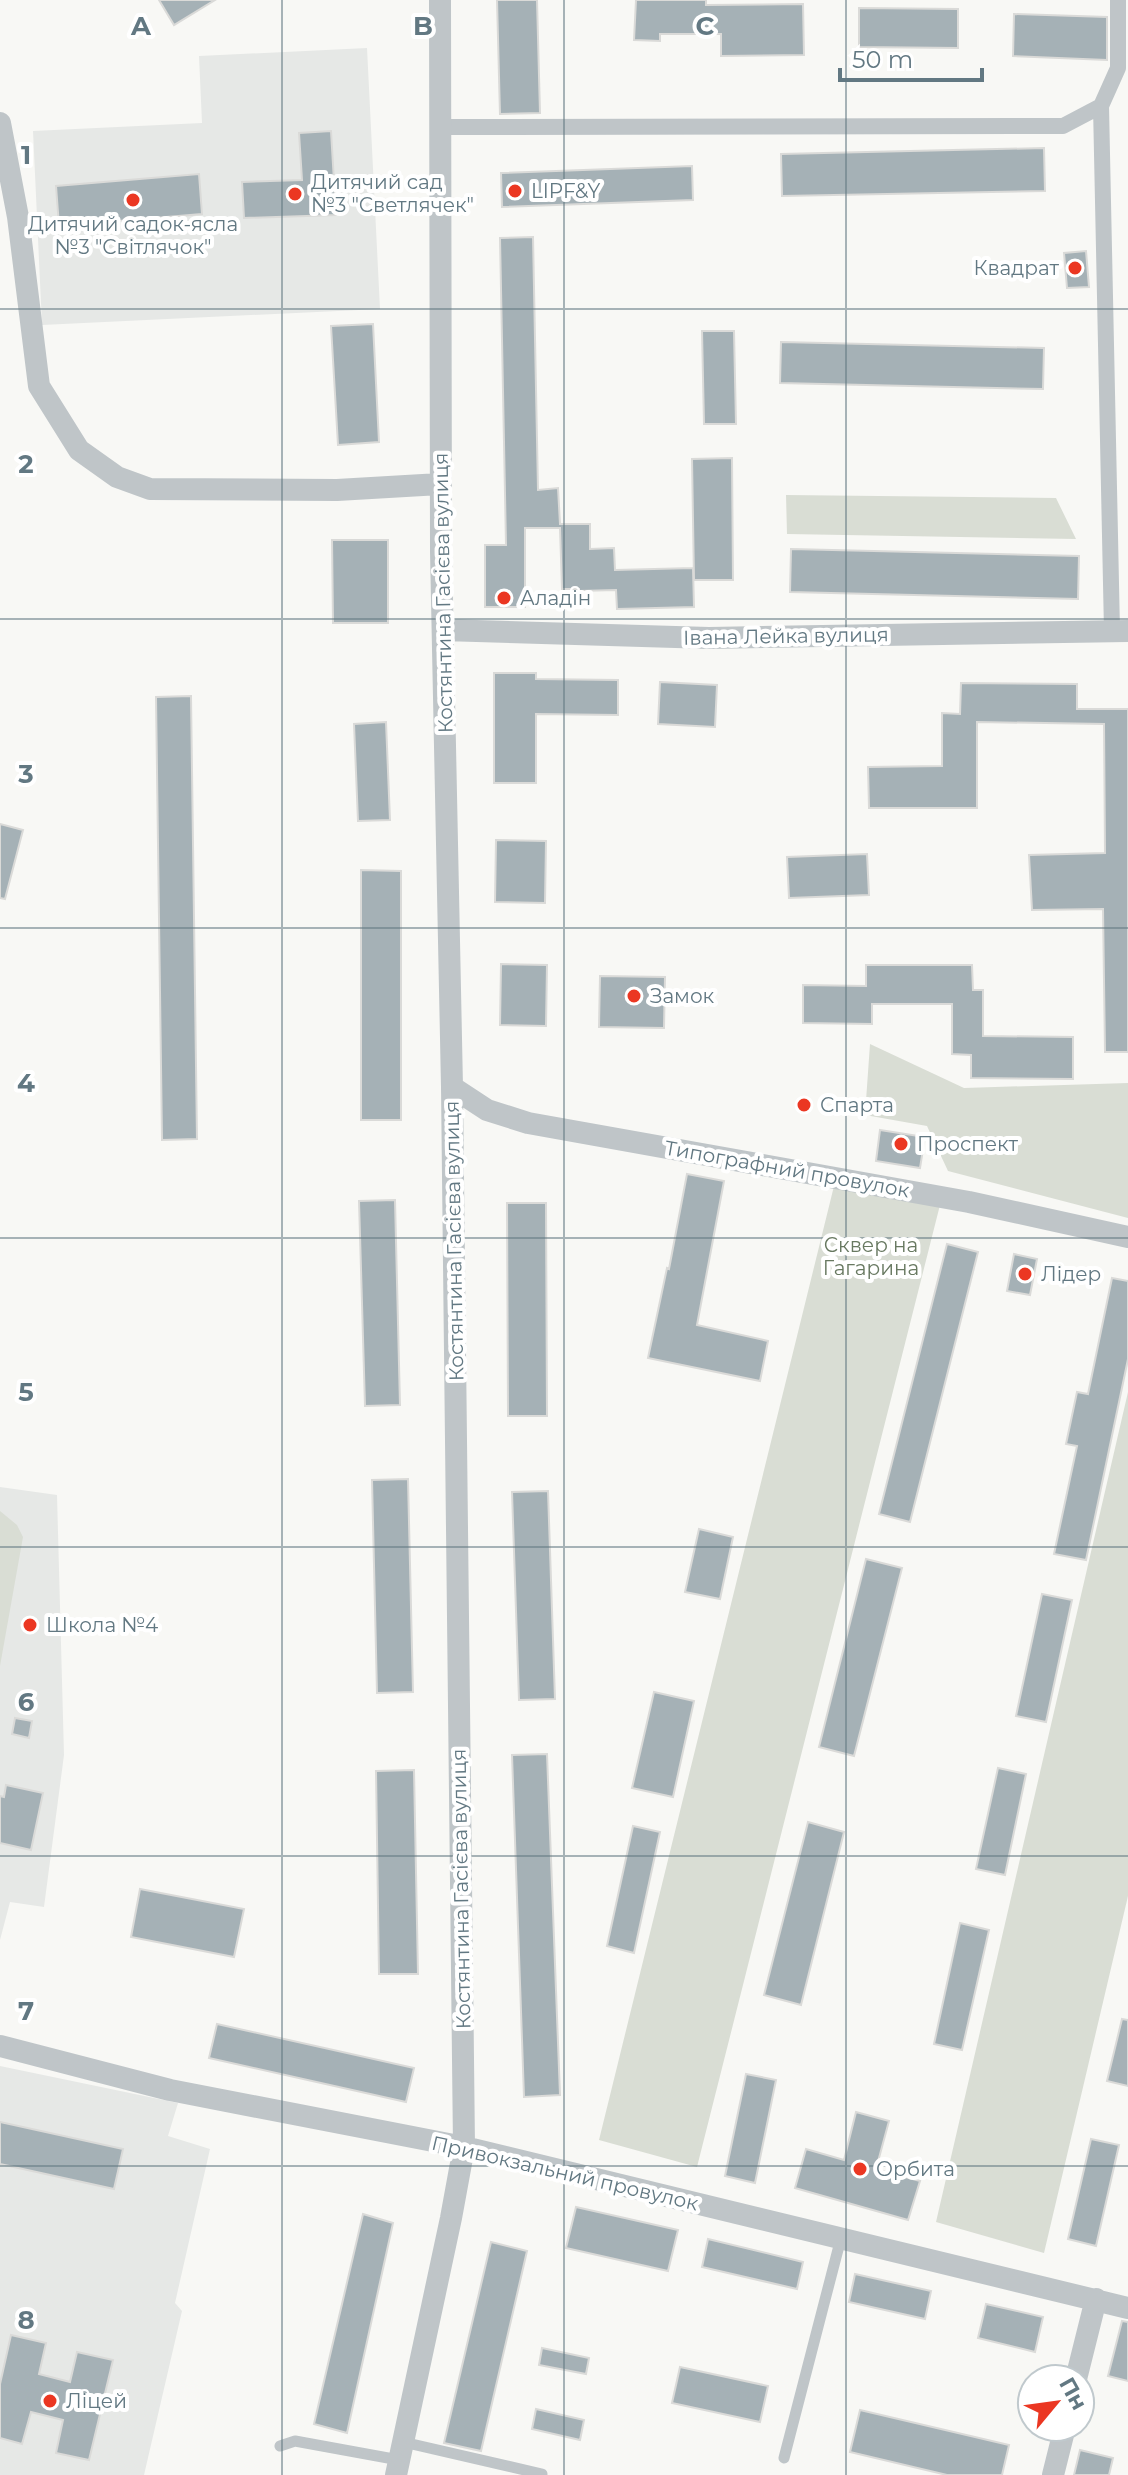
<svg xmlns="http://www.w3.org/2000/svg" width="1128" height="2475" viewBox="0 0 1128 2475" font-family="Montserrat,sans-serif">
<style>
.built{fill:#e6e8e6}
.green{fill:#d9ddd4}
.building{fill:#a5b1b6;stroke:#dadad8;stroke-width:2}
.lines{fill:none;stroke-linecap:round;stroke-linejoin:round}
.service{stroke:#bfc5c8;stroke-width:11}
.pedestrian{stroke:#bfc5c8;stroke-width:16}
.minor{stroke:#bfc5c8;stroke-width:22}
.grid{fill:none;stroke:#627882;stroke-width:2;stroke-opacity:0.55}
.poi-dot{fill:#eb3722;stroke:#fff;stroke-width:3}
.labels{text-anchor:middle;stroke-width:8;stroke-linejoin:round;paint-order:stroke}
.poi-label{font-size:20px;fill:#627882;stroke:#fff;text-anchor:start}
.street-label{font-size:20px;fill:#627882;stroke:#fff}
.park-label{font-size:20px;fill:#687961;stroke:#fff}
.grid-label{font-size:26px;text-anchor:middle;font-weight:bold;fill:#627882;stroke:#fff;stroke-width:8;stroke-linejoin:round;paint-order:stroke}
</style>
<rect width="100%" height="100%" fill="#f8f8f5"/>
<path class="built" d="M367,48L380,309L42,325L33,131L202,123L199,56Z
M0,1487L57,1495L64,1755L44,1907L10,1902L0,1940Z
M0,2066L178,2103L168,2136L210,2149L175,2303L182,2311L144,2475H0Z"/>
<path class="green" d="M786,495L1056,498L1076,539L787,534Z
M870,1044L964,1088L1128,1083V1218L948,1171L927,1126L865,1115Z
M834,1186L941,1201L697,2167L599,2140Z
M1128,1392V1896L1044,2253L936,2222Z
M0,1511L17,1525L23,1537L0,1666Z"/>
<path class="building" d="M159,0H215L174,25Z
M497,0H537L540,113L500,114Z
M636,0H706V5L803,4L804,55L721,56V34H660V41L634,40Z
M859,8L958,9V48L859,47Z
M1014,14L1107,17V60L1013,56Z
M331,131L336,215L244,218L242,182L302,180L299,133Z
M1044,148L1045,191L782,196L781,154Z
M692,166L693,200L502,207L501,173Z
M199,174L202,214L59,226L56,186Z
M533,237L538,490L558,488L560,524H590V549L614,548L615,570L693,568L694,607L617,609L616,590L579,591V589H562L560,528H525V607H485V545H506L500,238Z
M1086,251L1089,287L1067,288L1064,253Z
M373,324L379,442L338,445L331,326Z
M702,331H734L736,424H704Z
M781,342L1044,348L1043,389L780,383Z
M732,458L733,580H694L692,459Z
M332,540H388V623H333Z
M791,549L1079,556L1078,599L790,592Z
M494,673H536V679L618,680V715L536,714V783H494Z
M660,682L717,685L715,727L658,724Z
M961,683L1077,684V709H1128V1052H1105L1103,909L1032,910L1029,855L1105,853L1104,724L977,722V808H869L868,767L942,766V713L960,714Z
M191,696L197,1139L162,1140L156,697Z
M386,722L390,820L358,821L354,724Z
M0,824L23,830L5,899L0,898Z
M496,840L546,841L545,903L495,902Z
M867,854L869,895L789,898L787,857Z
M361,870L401,871V1120H361Z
M501,964L547,965L546,1026L500,1025Z
M866,965H972L973,990H983V1036L1073,1037V1079L971,1078V1055L952,1054V1004H872V1024L803,1023V985L866,986Z
M600,976L665,977L664,1028L599,1027Z
M880,1130L925,1137L920,1168L876,1161Z
M687,1174L724,1181L697,1325L768,1341L760,1381L648,1358L667,1268L669,1269Z
M395,1200L400,1405L365,1406L359,1201Z
M507,1203H546L547,1416H508Z
M947,1244L978,1252L910,1522L879,1514Z
M1014,1254L1037,1259L1030,1295L1007,1291Z
M1112,1278L1128,1281V1359L1086,1560L1054,1554L1077,1446L1066,1444L1077,1392L1088,1394Z
M408,1479L413,1692L377,1693L372,1480Z
M548,1491L555,1699L519,1700L512,1492Z
M699,1529L733,1537L720,1599L685,1592Z
M866,1559L902,1568L854,1756L819,1747Z
M1042,1594L1072,1600L1046,1722L1016,1716Z
M654,1692L694,1701L673,1797L632,1788Z
M15,1718L32,1721L29,1738L12,1734Z
M547,1754L560,2095L524,2097L512,1755Z
M998,1768L1026,1774L1005,1875L976,1869Z
M414,1770L418,1974H379L376,1771Z
M6,1785L43,1793L31,1850L0,1843V1796L4,1797Z
M808,1822L844,1832L801,2005L764,1995Z
M633,1826L660,1832L634,1953L607,1946Z
M140,1889L244,1909L234,1957L131,1937Z
M960,1923L989,1930L962,2050L934,2044Z
M1122,2019L1128,2020V2086L1107,2081Z
M217,2024L414,2068L406,2102L209,2058Z
M746,2074L776,2080L755,2183L725,2176Z
M856,2112L889,2121L876,2169L920,2181L908,2220L795,2188L806,2149L844,2160Z
M0,2122L123,2149L114,2189L0,2164Z
M1091,2139L1119,2145L1096,2246L1068,2239Z
M576,2207L678,2230L668,2271L566,2248Z
M363,2214L393,2223L347,2433L314,2424Z
M708,2239L803,2262L797,2289L702,2267Z
M491,2242L527,2251L481,2451L444,2443Z
M855,2274L931,2291L925,2319L849,2302Z
M986,2304L1043,2317L1035,2352L978,2338Z
M1122,2321L1128,2322V2381L1108,2376Z
M11,2335L46,2343L39,2374L70,2382L77,2352L113,2360L89,2460L56,2453L63,2420L31,2412L22,2444L0,2438V2384Z
M542,2348L589,2358L586,2374L539,2365Z
M680,2367L768,2386L760,2422L672,2403Z
M536,2409L584,2420L580,2440L532,2429Z
M860,2410L1009,2445L1002,2475H947L850,2452Z
M1080,2450L1113,2458L1109,2475H1074Z"/>
<g class="lines">
<path class="service" d="M403,2442L542,2474
M280,2446L295,2441L399,2460
M784,2458L841,2238"/>
<path class="pedestrian" d="M440,127L1063,126L1101,106
M1112,631L1101,106L1118,68V0"/>
<path class="minor" d="M0,123L18,217L39,386L79,450L117,477L150,489L337,490L440,484
M443,630L709,638L1128,631
M452,1087L487,1110L528,1123L969,1202L1128,1237
M0,2046L170,2090L464,2147L1128,2308
M1076,2379L1096,2299
M396,2475L451,2218L464,2147L452,1087L441,551L440,0
M1053,2475L1065,2427"/>
</g>
<path class="grid" d="M282,0V2475M564,0V2475M846,0V2475M0,309H1128M0,619H1128M0,928H1128M0,1238H1128M0,1547H1128M0,1856H1128M0,2166H1128"/>
<g class="poi-dot">
<circle cx="515" cy="191" r="8"/>
<circle cx="295" cy="194" r="8"/>
<circle cx="133" cy="200" r="8"/>
<circle cx="1075" cy="268" r="8"/>
<circle cx="504" cy="598" r="8"/>
<circle cx="634" cy="996" r="8"/>
<circle cx="804" cy="1105" r="8"/>
<circle cx="901" cy="1144" r="8"/>
<circle cx="1025" cy="1274" r="8"/>
<circle cx="30" cy="1625" r="8"/>
<circle cx="860" cy="2169" r="8"/>
<circle cx="50" cy="2401" r="8"/>
</g>
<g class="labels">
<g class="poi-label">
<text x="311" y="189">Дитячий сад<tspan x="311" dy="23">№3 "Светлячек"</tspan></text>
<text x="531" y="198">LIPF&amp;Y</text>
<text x="133" y="231" text-anchor="middle">Дитячий садок-ясла<tspan x="133" dy="23">№3 "Світлячок"</tspan></text>
<text x="1059" y="275" text-anchor="end">Квадрат</text>
<text x="520" y="605">Аладін</text>
<text x="650" y="1003">Замок</text>
<text x="820" y="1112">Спарта</text>
<text x="917" y="1151">Проспект</text>
<text x="1041" y="1281">Лідер</text>
<text x="46" y="1632">Школа №4</text>
<text x="876" y="2176">Орбита</text>
<text x="66" y="2408">Ліцей</text>
</g>
<g class="street-label">
<text transform="translate(443 593) rotate(-91)" y="7">Костянтина Гасієва вулиця</text>
<text transform="translate(786 636) rotate(-1)" y="7">Івана Лейка вулиця</text>
<text transform="translate(787 1169) rotate(10)" y="7">Типографний провулок</text>
<text transform="translate(454 1241) rotate(-91)" y="7">Костянтина Гасієва вулиця</text>
<text transform="translate(461 1889) rotate(-91)" y="7">Костянтина Гасієва вулиця</text>
<text transform="translate(565 2173) rotate(13)" y="7">Привокзальний провулок</text>
</g>
<g class="park-label">
<text x="871" y="1252">Сквер на<tspan x="871" dy="23">Гагарина</tspan></text>
</g>
</g>
<g class="grid-label">
<text x="141" y="35">A</text>
<text x="423" y="35">B</text>
<text x="705" y="35">C</text>
<text x="26" y="164">1</text>
<text x="26" y="473">2</text>
<text x="26" y="783">3</text>
<text x="26" y="1092">4</text>
<text x="26" y="1401">5</text>
<text x="26" y="1711">6</text>
<text x="26" y="2020">7</text>
<text x="26" y="2329">8</text>
</g>
<g transform="translate(1056 2403) rotate(61)"><circle r="38" fill="#ffffff" stroke="#c0c9cd" stroke-width="2"/>
<path d="M0-6L14 30L0 20L-14 30Z" fill="#eb3722"/>
<text y="-12" font-size="22" font-weight="bold" text-anchor="middle" fill="#627882">Пн</text>
</g>
<path d="M840 68v12h142v-12" fill="none" stroke="#627882" stroke-width="4"/>
<text x="852" y="68" font-size="24" fill="#627882" stroke="#ffffff" stroke-width="6" paint-order="stroke">50 m</text>
</svg>
